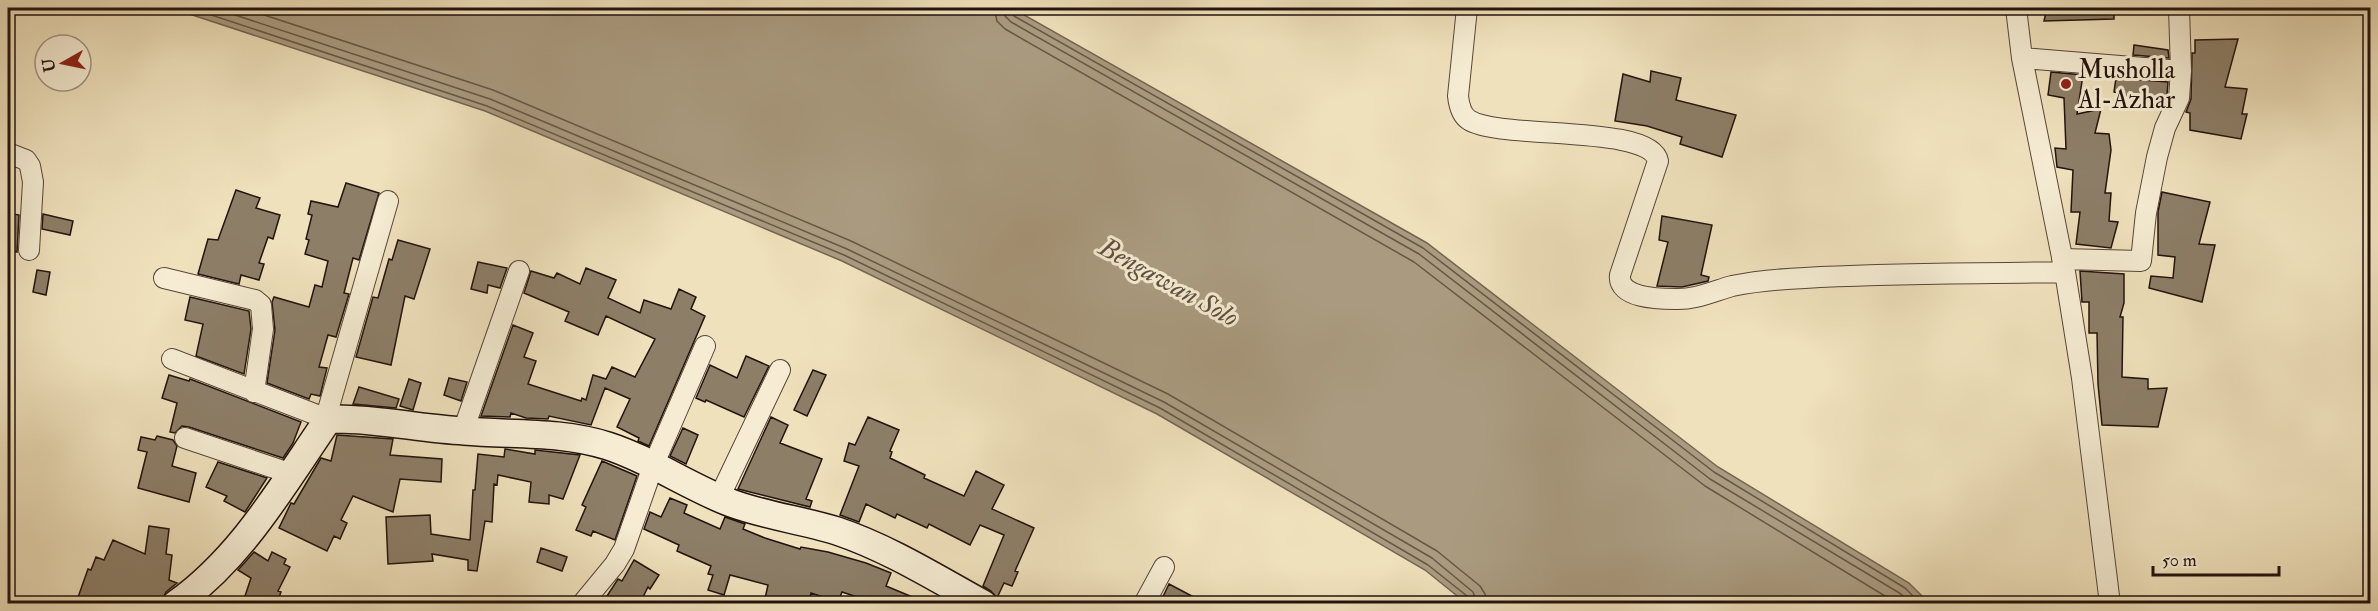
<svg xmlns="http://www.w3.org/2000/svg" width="2378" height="611" viewBox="0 0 2378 611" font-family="'IM FELL Double Pica',serif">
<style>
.water{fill:#aa9b80;stroke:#746552;stroke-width:1.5}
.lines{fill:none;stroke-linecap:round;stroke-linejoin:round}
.shore{stroke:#665746;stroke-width:1.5}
.building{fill:#8d7e68;stroke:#23130d;stroke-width:1.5}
.street-casing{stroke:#564639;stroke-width:22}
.secondary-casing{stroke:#23130d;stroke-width:30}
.street{stroke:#f5ecd3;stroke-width:20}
.secondary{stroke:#f5ecd3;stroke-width:27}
.poi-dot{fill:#8f2418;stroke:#f5ecd3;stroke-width:2}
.labels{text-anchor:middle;stroke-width:6;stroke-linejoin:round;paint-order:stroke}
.poi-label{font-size:26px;fill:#23130d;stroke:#f5ecd3;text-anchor:start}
.water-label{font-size:27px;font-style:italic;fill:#605041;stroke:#f5ecd3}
</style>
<rect width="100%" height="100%" fill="#efe1bc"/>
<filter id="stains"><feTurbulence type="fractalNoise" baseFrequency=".00333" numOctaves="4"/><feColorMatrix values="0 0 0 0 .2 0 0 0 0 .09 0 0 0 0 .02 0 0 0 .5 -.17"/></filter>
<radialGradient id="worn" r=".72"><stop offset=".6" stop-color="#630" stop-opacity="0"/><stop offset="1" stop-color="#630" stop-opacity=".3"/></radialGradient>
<path class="water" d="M171,8H1012L1427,243L1718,467L1909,583L1929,603H1466L1425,570L1157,414L842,261L485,111Z"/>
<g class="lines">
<path class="shore" d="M190,8L487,106L844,255L1160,408L1428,565L1467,596L1469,604
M214,8L490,99L847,249L1164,402L1432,558L1473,592L1477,604
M243,8L493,90L851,241L1168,394L1437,551L1480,586L1485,594L1486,604
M994,8L997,21L1005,29L1414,262L1705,486L1898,604
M1003,8L1005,16L1011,22L1419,254L1710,479L1901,594L1911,604
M1011,8L1014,16L1423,248L1714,472L1905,588L1921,604"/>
</g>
<path class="building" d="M2047,8H2114V19L2044,21Z
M2238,39L2225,87L2247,89L2242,114H2247L2241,139L2190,130V113L2186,112L2191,99L2192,53H2195V40Z
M2134,45L2168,50L2169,58L2133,55Z
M1651,71L1681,78L1676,100L1736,115L1722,157L1680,144L1682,137L1647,126L1615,121L1623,74L1650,82Z
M2051,72L2083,75L2077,114L2101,109L2095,133L2109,134L2111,150L2105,193H2111L2109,221L2118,222L2111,248L2076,244L2080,212H2071L2073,170L2057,167L2055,148L2066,149L2064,98L2048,95Z
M2116,78L2168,82L2167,95L2162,106L2114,92Z
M346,183L379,193L359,260L353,258L344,293L349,294L336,337L328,335L319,367L327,368L320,396L311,394L309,399L267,383L275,330L272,302L274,297L309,307L315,285L322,287L328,261L305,254L309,240L306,239L312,215L308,214L311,201L338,207Z
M236,190L260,198L256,208L280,215L273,239L268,237L259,263L264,264L259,280L241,275L239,284L198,274L208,239L218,240Z
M2162,192L2210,202L2199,244L2215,245L2202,302L2149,288L2151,276L2173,278L2175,257L2158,255V212Z
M8,213L19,215L17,252L8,250Z
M43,214L73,221L70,235L42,229Z
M1662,216L1712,225L1701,275L1709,277L1708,281L1682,287L1657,286L1668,242L1659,240Z
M398,240L430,249L414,299L405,296L391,365L356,357L373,297L378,298L389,259L392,260Z
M478,262L507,268L500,288L488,285L487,293L471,289Z
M586,268L616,280L608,298L640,313L644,300L671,309L679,289L696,297L691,309L705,316L649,446L638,441L639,438L617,427L630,399L605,388L591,425L549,416L548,419L526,418L511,413L510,417L481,416L513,325L533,333L524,357L536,361L528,384L581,401L582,398L586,400L593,375L606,379L612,367L635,377L655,339L606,316L598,335L565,321L569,312L524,293L531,271L554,278L557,273L580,284Z
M37,270L50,272L46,295L33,292Z
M2080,271L2124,274V303L2120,317H2123L2122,377L2148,379V389L2167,388L2158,427L2102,425L2098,384L2097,333H2089V302H2082Z
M190,297L249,311L251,329L244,374L196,356L203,324L185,320Z
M746,356L769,366L744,417L706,400L705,402L696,398L710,365L737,378Z
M813,370L826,375L807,416L794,410Z
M169,375L189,381L190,379L301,422L293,443L283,458L189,427L182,426L175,433L170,432L177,403L162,398Z
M449,378L467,382L461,401L444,395Z
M409,379L421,383L413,410L400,406Z
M359,387L399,399L396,408L353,404Z
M771,417L788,425L780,443L822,459L806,499L812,501L810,507L738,489Z
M868,417L899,430L890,451L892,452L890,458L925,475L924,478L964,496L976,471L1004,485L992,509L1034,528L1015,571L1018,572L1012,586L1004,583L997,598L991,591L983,586L1004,535L980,525L970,545L929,524L927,528L897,514L895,518L866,504L859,522L840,515L859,466L844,461L849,443L855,445Z
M683,428L698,435L686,464L670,456Z
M337,435L393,439L390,455L442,459L441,482L400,479L393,512L353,496L341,520L347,523L340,539L334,536L327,551L279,528L291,503L294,504L321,458L331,461Z
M157,436L173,440L177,446L172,466L196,473L189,502L138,488L147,452L138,450L141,437L155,440Z
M505,449L535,454V450L580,455L563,499L549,495V504L529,502L531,482L498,475L497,485L494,484L492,522L485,521L477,571L468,570V560L432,554L433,561L388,564L386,517L430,515L431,534L470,540L473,490H475L478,454L504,457Z
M602,461L637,476L615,540L593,531L591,536L576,530L586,507L582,505Z
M218,462L267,478L245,512L224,501L227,496L206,487Z
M670,498L687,505L684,513L720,529L725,517L745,524L743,529L765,538L800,549L801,547L828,552L866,563L891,573L886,586L927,603H875L842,592L838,602L811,593L809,603H764L768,585L730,575L724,595L708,590L713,575L708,574L711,566L677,551L679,545L644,529L650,512L661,517Z
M149,526L169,529L166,554L172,555L169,580L177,583L166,592L161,603H136L121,597L120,599L117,598L115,603H76L88,569L91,570L96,557L104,560L113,540L145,554Z
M541,548L567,557L562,571L537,562Z
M254,552L268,561L272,552L286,559L284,564L290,567L278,591L281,592L277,603H257L244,599L251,578L238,570Z
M634,560L659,575L650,589L648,587L640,603H631L621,599L619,603L607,596L618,579L622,581Z
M1169,584L1205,603H1160Z"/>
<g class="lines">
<defs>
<path id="street" d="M1467,8L1458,96C1459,105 1461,115 1469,120C1500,140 1651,124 1658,161L1620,275C1617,298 1658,299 1675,299C1695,300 1714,291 1732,286C1756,281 1781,279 1805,278C1891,273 1978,274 2065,272
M2016,8L2022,58L2065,272L2082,378L2110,604
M2022,58L2181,71
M8,153L26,160L30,166L33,182L29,250
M2062,259L2141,261L2146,213L2157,157L2165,128L2179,98L2181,71L2179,8
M164,278L255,300L261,305L263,329L254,392
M172,359L330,420
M326,417L388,201
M463,431L519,271
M185,438L292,474
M719,498L780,370
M582,604L615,564L624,549L653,466L705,346
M1144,604L1164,567"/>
<path id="secondary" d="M176,604C241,558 281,488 325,424L330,420L337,419C380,419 422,429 464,431C512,435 561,431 608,446C651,460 689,487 731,503C766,516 802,520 837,531C888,548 936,578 983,604"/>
</defs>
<use href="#street" class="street-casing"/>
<use href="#secondary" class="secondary-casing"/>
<use href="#street" class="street"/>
<use href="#secondary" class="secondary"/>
</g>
<circle class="poi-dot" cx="2066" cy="84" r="6"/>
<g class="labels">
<g class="poi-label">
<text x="2078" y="78">Musholla<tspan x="2078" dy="30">Al-Azhar</tspan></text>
</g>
<g class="water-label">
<text transform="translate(1169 282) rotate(29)" y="9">Bengawan Solo</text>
</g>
</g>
<rect width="2378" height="611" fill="none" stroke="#efe1bc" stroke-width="30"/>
<rect x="9" y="9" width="2360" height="593" fill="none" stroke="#23130d" stroke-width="3"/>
<rect x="15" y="15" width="2348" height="581" fill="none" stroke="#23130d" stroke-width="1.5"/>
<g transform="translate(63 63) rotate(261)"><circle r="28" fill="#f5ecd3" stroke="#a19584" stroke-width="1.5"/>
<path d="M0-4.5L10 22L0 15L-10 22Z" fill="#8f2418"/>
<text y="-9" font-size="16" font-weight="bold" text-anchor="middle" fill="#23130d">U</text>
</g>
<path d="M2153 566v9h126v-9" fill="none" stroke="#23130d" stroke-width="3"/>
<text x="2162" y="566" font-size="18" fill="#23130d" stroke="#f5ecd3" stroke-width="4.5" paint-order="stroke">50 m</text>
<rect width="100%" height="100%" filter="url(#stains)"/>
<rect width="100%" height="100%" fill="url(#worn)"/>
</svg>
